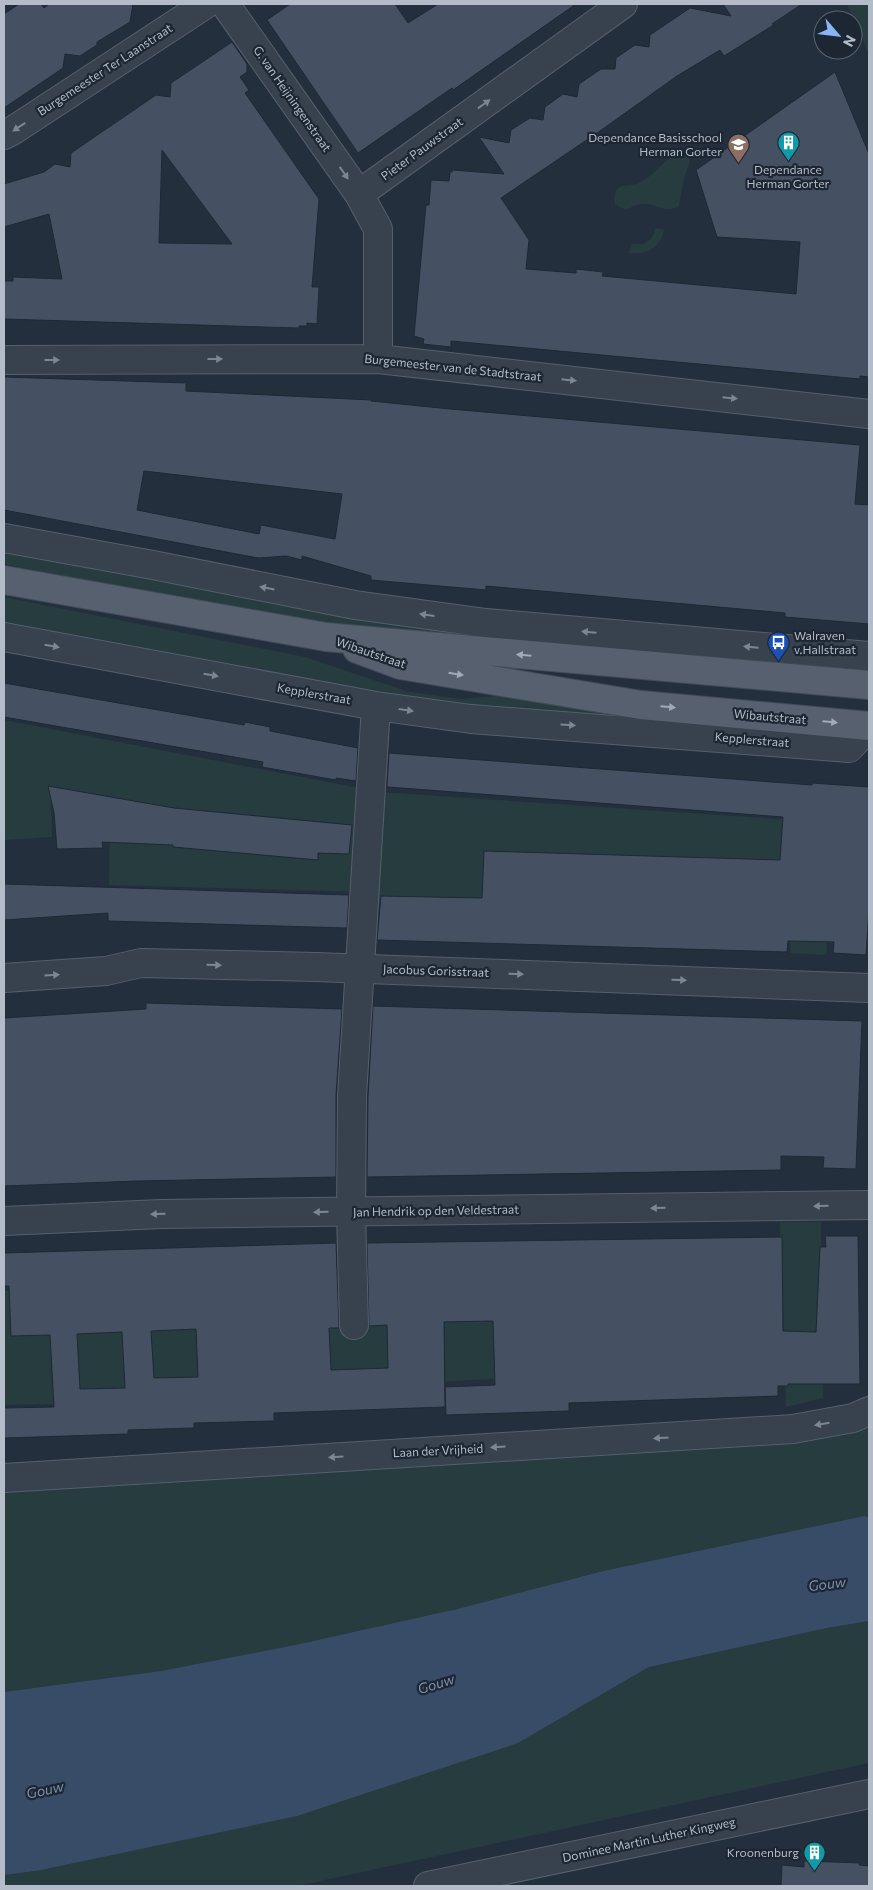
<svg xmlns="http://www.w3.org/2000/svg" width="873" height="1890" viewBox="0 0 873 1890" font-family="Commissioner,sans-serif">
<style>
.green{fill:#263c3f}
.water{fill:#394c67}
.building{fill:#455162;stroke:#1f2835;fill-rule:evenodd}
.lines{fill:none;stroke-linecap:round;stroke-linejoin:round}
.minor-casing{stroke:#565f6c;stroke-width:30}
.major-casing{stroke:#414a57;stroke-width:30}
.minor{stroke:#38414e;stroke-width:28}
.major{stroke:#56606e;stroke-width:28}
.oneway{fill:#7c8592}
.oneway2{fill:#a1aab7}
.labels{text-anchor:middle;stroke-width:4.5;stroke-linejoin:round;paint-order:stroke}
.street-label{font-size:12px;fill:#b4bcc9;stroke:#1d2633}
.poi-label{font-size:12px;fill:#b4bcc9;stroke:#1d2633;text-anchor:end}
.water-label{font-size:14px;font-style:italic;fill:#7c92b1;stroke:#1d2633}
</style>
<rect width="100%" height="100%" fill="#242f3e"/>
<path class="green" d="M847,4H869V54Z
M676,151H683L688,154L690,161L684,178L679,206C664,215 655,202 641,204C628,206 629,214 615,204C614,199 614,194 617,189C622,184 630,186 636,184C653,177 663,163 676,151Z
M656,228L664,230C660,248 647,255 629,253L631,244C645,245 652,242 656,228Z
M4,549L447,631L445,644L293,621L4,564Z
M4,597L305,657L409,692L462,699L507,695L620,717L476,710L394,697L4,624Z
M4,720L380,792L836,823L826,955L790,953L791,918L369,905V892L109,885L110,809L51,800L52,837L4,840Z
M780,1222H821L823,1398L786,1407L783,1306L724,1365L73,1404L4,1405V1291L360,1278L554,1276L781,1272Z
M869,1422V1517L864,1516L603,1571L457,1609L295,1645L161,1671L4,1692V1484Z
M869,1621V1763L297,1886H4V1875L36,1871L518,1743L649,1667L827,1628Z"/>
<path class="water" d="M864,1516L869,1517V1621L827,1628L649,1667L518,1743L297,1816L36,1871L4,1875V1692L161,1671L295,1645L457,1609L603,1571Z"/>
<path class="building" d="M19,4H41L44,8L49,4H133L130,22L97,42V45L80,56L65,54L63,68L4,108V14Z
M290,4H395L408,23L438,4H576L463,83L453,90L452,88L358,153L267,20Z
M723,4H802L772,24H775L724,56L720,50L677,76L600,131L501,198L529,240L526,269L576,273V269L603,272L602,276L796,294L800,242L717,237L696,170L835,72L869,154V377L860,376V379L451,341V347L423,344L424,339L414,336L423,237L426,205H429L431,180L449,181L450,172H452V170L504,174L479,137L509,143L511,130L530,118L543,120L545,107L563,94L577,97L579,84L601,69H615L616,58L635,45L649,47L650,35L690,8L731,16Z
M232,42L247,64V72L240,77L249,90L245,93L319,199L312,287H319L317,324L307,323V326H299V328L264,327L4,319V281H13V277L62,279L49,214L4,227V184L44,172L55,164L70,167L71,153L156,95L170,97L171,83ZM162,150L232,244L159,243Z
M4,377L186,383V391L371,400V401L450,409L860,445L855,504L869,505V624L785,617V613L486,586V590L371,580V576L302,556V560L286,556L258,558L4,510ZM144,471L342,494L335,539L261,525L259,534L137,510Z
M4,683L244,725L245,722L270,727V731L358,748L356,781L336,778V780L262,767L263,762L4,717Z
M389,753L812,785V783L869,787V908L866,955L833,953L834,942L788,941L787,952L377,940L381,896L482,898L484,851L780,860L783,817L388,787H387Z
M48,786L174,808L352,825L349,854L318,853V860L173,847V845L102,842L103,848L57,849L54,813Z
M4,884L349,895L347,928L108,921V913L4,920Z
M146,1003L342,1009L336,1095V1177L137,1181L4,1186V1018L146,1009Z
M373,1006L862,1021L856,1169L823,1168L824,1157L781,1156V1170L367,1177L368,1097Z
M825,1236H858L860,1384H788V1386H778V1396L569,1403V1411L446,1415L445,1387L495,1385L493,1321L444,1322L445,1407L274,1413V1421L194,1423V1428L128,1430V1434L4,1438V1408L54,1407L50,1335L11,1336L9,1286H4V1253L336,1243L339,1328H329L331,1370L388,1368L387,1325L369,1326L367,1243L782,1237L783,1331L816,1332L820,1247H826ZM196,1329L198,1377L154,1378L151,1331ZM122,1332L125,1388L80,1389L77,1334Z
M804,1861L860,1863L859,1865L869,1866V1886H781L782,1865L804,1867Z"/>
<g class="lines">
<defs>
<path id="minor" d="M225,4L359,194L378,229V359
M4,135L12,131L206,4
M359,194L623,4
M4,360L378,359L869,414
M4,538L153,565L355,605L486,623L869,656
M4,637L376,706L471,719L849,748L869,727
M4,978L106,971L141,963L316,967L869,988
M4,1221L161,1214L869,1205
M354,1325L351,1212L352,1096L376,706
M4,1478L793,1429L853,1418L869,1411
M428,1886L869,1794"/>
<path id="major" d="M4,580L326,637L869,685
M357,649L400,665L641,705L869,726"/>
</defs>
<use href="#minor" class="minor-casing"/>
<use href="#major" class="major-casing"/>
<use href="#minor" class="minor"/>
<use href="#major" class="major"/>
</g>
<defs><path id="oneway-solid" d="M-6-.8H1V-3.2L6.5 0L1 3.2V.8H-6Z" transform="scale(1.25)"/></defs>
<g class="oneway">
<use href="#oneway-solid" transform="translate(484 104) rotate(-36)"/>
<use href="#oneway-solid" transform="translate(19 127) rotate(147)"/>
<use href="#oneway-solid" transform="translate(344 173) rotate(55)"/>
<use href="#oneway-solid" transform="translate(215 359)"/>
<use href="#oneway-solid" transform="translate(52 360)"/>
<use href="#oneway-solid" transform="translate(569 380) rotate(6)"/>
<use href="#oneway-solid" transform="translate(730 398) rotate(6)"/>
<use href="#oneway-solid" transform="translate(267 588) rotate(-169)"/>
<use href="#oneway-solid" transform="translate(427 615) rotate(-172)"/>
<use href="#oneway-solid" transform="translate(589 632) rotate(-175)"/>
<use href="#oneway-solid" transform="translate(52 646) rotate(10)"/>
<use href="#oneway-solid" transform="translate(751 647) rotate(-175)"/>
<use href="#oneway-solid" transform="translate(211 675) rotate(10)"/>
<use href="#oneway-solid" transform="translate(406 710) rotate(8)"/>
<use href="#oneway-solid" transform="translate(568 725) rotate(4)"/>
<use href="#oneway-solid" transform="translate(214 965) rotate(1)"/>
<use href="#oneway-solid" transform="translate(516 974) rotate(2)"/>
<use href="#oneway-solid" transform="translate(52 975) rotate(-4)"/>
<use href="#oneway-solid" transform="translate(679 980) rotate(2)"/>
<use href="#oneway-solid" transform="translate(821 1206) rotate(179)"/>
<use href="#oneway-solid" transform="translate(658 1208) rotate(179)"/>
<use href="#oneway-solid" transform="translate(321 1212) rotate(179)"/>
<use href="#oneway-solid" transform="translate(158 1214) rotate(178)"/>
<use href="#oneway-solid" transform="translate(822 1424) rotate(170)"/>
<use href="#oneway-solid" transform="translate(661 1438) rotate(177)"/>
<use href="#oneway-solid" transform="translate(498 1447) rotate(177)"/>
<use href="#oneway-solid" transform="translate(336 1457) rotate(176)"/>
</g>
<g class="oneway2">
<use href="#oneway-solid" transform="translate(524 655) rotate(-175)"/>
<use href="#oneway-solid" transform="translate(456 674) rotate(9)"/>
<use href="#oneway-solid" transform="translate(668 707) rotate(5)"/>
<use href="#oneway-solid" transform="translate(830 722) rotate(5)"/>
</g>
<defs>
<symbol id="building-pin" viewBox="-11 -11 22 30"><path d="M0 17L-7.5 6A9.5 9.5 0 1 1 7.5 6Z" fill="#0f9aa8" stroke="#1d2633"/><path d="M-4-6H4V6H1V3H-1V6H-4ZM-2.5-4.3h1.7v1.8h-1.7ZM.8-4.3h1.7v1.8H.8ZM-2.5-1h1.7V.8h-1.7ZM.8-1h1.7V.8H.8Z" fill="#fff"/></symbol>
<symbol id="school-pin" viewBox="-11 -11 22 30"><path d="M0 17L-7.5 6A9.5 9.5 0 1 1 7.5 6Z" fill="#8d6e63" stroke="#1d2633"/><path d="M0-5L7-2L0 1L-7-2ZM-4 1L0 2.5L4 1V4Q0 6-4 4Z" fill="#fff"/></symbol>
<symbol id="bus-pin" viewBox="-11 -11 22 30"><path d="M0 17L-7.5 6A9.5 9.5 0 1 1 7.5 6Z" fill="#1a4fb4" stroke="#1d2633"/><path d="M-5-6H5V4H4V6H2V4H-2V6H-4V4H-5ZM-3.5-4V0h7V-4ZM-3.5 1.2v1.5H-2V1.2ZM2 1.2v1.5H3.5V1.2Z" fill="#fff"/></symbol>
</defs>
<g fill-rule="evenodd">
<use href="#building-pin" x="776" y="130" width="25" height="34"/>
<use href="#school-pin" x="726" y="132" width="25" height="34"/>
<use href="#bus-pin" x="766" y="630" width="25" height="34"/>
<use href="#building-pin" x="802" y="1840" width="25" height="34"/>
</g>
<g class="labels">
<g class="street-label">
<text transform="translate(105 70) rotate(-33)" y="4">Burgemeester Ter Laanstraat</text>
<text transform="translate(292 99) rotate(55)" y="4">G. van Heijningenstraat</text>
<text transform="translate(422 149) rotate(-36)" y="4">Pieter Pauwstraat</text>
<text transform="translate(453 368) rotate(6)" y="4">Burgemeester van de Stadtstraat</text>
<text transform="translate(371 653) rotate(19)" y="4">Wibautstraat</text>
<text transform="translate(314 694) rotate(10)" y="4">Kepplerstraat</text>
<text transform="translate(770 717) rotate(5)" y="4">Wibautstraat</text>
<text transform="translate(752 740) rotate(5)" y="4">Kepplerstraat</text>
<text transform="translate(436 971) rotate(2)" y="4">Jacobus Gorisstraat</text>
<text transform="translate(436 1211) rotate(-1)" y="4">Jan Hendrik op den Veldestraat</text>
<text transform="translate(438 1451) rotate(-3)" y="4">Laan der Vrijheid</text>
<text transform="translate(649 1840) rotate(-12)" y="4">Dominee Martin Luther Kingweg</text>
</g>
<g class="poi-label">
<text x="722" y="142">Dependance Basisschool<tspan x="722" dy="14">Herman Gorter</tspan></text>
<text x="788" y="174" text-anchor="middle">Dependance<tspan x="788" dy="14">Herman Gorter</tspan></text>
<text x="794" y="640" text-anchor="start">Walraven<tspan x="794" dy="14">v.Hallstraat</tspan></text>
<text x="799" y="1857">Kroonenburg</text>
</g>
<g class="water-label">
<text transform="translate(827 1584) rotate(-7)" y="5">Gouw</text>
<text transform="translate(436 1684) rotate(-17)" y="5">Gouw</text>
<text transform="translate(45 1790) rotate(-12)" y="5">Gouw</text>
</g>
</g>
<rect width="873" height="1890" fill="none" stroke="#b4bcc9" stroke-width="10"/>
<g transform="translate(838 35) rotate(118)"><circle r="24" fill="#1d2633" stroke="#59626f"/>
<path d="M0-4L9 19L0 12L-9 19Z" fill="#8ab4f8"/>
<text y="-8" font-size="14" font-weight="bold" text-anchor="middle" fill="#b4bcc9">N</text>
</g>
</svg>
